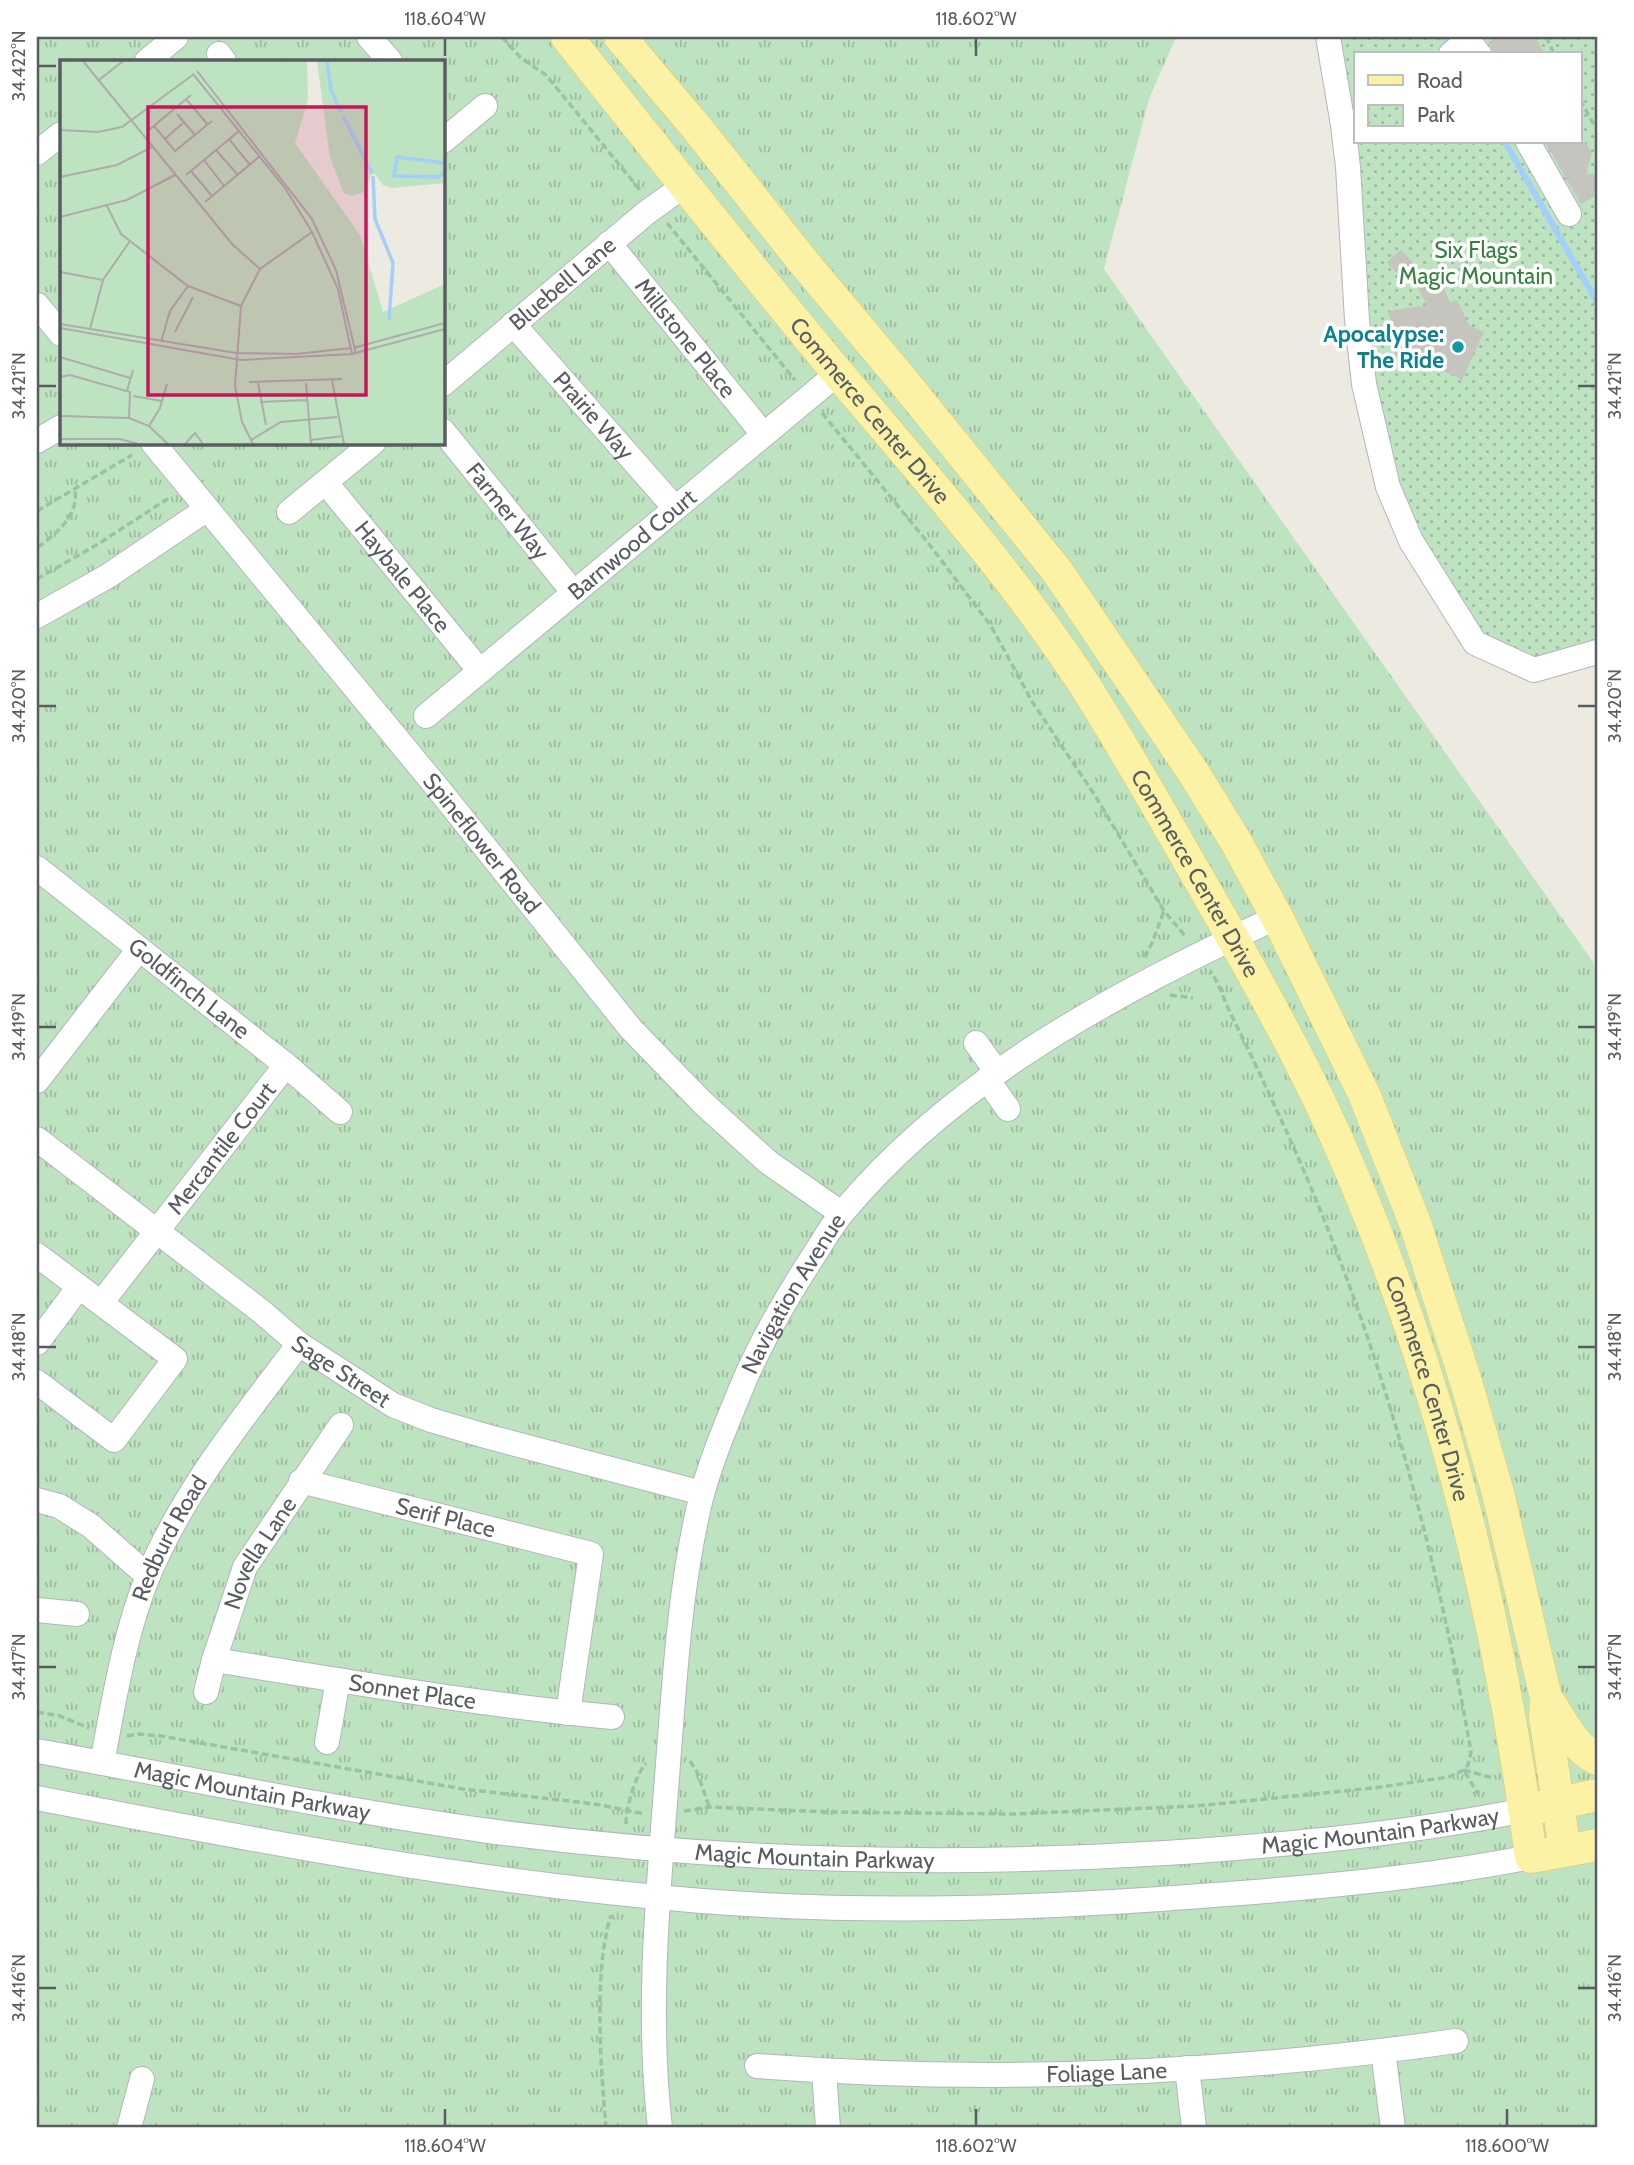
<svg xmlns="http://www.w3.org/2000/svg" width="1634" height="2165" viewBox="0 0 1634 2165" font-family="Cabin,sans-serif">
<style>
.grass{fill:url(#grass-tufts);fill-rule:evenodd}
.park{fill:url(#park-dots);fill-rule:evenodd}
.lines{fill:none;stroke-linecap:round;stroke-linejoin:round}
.stream{stroke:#a2d0fb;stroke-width:6}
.building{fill:#c6c4be}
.minor-casing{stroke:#b3b6bb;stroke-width:26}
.major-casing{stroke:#eac95b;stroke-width:33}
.path{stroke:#98c3a6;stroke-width:3.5;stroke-dasharray:7 3.5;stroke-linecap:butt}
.minor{stroke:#fff;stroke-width:24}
.major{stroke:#fbf2a6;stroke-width:32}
.ticks{fill:none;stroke:#595c61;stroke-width:2.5}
.culture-dot{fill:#0f9aa8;stroke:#fff;stroke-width:2.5}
.labels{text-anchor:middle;stroke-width:7;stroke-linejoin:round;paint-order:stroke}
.park-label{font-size:23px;fill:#38823f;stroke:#fff}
.street-label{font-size:23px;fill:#595c61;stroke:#fff}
.culture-label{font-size:23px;font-weight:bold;fill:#0d838f;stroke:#fff;text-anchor:end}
.inset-river{fill:none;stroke:#a2d0fb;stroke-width:3.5}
.inset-road{fill:none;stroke:#adadaa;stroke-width:2}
.view{fill:#c2185b;fill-opacity:0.15;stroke:#c2185b;stroke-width:3.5}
.inset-edge{fill:none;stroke:#595c61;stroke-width:3.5}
.neatline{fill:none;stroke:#595c61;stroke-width:2.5}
.ticks-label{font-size:18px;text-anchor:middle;fill:#595c61}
</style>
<defs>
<pattern id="grass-tufts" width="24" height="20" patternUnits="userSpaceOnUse" patternTransform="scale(1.75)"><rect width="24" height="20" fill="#bee3c0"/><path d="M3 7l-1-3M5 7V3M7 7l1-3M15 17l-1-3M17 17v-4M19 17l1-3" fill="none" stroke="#9dbb9f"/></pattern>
<pattern id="park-dots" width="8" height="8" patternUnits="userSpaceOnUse" patternTransform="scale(1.75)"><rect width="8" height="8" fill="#bee3c0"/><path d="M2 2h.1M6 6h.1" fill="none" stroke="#9dbb9f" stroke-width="1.8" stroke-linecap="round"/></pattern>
</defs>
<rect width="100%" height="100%" fill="#eceae1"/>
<path class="grass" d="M37,37H1176L1149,99L1104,269L1593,962L1597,977V2128H37ZM61,61H443V443H61Z"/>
<path class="park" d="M1327,37H1597V645L1534,670L1475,643L1411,541L1364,384ZM1356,54H1580V142H1356Z"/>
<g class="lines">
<path class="stream" d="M1444,37L1446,39
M1505,142L1597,302"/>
</g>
<path class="building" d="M1497,37H1535L1545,54H1494L1488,42Z
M1545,142H1585L1592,153L1586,174H1597V195L1581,204Z
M1401,250L1417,267L1399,276L1387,262Z
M1415,282L1445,290L1450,303L1457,300L1469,325L1484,332L1462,380L1429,364L1397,369L1389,311L1427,305Z"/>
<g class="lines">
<defs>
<g id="minor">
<path d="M369,37L390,61"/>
<path d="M1328,37L1343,125L1348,167L1357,320L1364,384L1388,487L1411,541L1475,643L1534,670L1597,652"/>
<path d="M219,54L224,61"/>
<path d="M1451,54L1463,44H1471L1479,54"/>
<path d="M147,61L176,37"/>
<path d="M443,141L485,106"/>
<path d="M1528,142L1569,214"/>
<path d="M37,153L61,134"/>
<path id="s1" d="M609,243L763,434"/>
<path d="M37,305L61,334"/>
<path id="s2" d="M513,324L675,508"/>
<path id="s3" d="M443,384L646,213L685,185"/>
<path id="s4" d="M443,431L574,593"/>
<path d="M37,441L61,427"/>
<path id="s5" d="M153,443L436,786L631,1029L703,1103L768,1162L841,1213"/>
<path id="s6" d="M326,483L480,671"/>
<path d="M289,512L373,443"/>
<path d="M37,616L108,576L207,509"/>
<path id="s7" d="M426,716L838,373"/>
<path id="s8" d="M37,868L286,1065L340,1112"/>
<path d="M976,1043L997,1072"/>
<path d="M987,1079L1008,1109"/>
<path d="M37,1081L139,949"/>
<path id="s9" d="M37,1139L262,1312L299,1344L393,1405L431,1420L489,1437L702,1493"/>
<path d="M37,1255L175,1359L114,1440L37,1382"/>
<path id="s10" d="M101,1303L286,1065"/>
<path d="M37,1343L79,1287"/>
<path id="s11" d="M301,1481L591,1554L568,1713"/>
<path d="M37,1500L59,1506L91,1526L148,1576"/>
<path d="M37,1610L77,1614"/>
<path id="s12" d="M214,1660C346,1681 479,1705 612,1717"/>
<path id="s13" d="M206,1692L214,1660L245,1567L341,1425"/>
<path d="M327,1742L338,1680"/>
<path id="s14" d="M37,1751C187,1778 338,1810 489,1831C714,1861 940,1867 1166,1853C1286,1845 1406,1834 1525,1810"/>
<path id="s15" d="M102,1763C114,1701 124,1635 148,1576C184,1490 243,1418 299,1344"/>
<path d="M37,1798C257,1841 477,1883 702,1901C868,1914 1035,1909 1201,1896C1311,1888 1422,1878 1531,1857"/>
<path d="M1383,2051L1393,2128"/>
<path id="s16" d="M757,2066C990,2084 1225,2074 1456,2041"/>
<path d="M1187,2068L1194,2128"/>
<path d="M824,2071L828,2128"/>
<path d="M129,2128L142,2079"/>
<path id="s17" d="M660,2128C646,2006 659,1885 668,1764C675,1675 680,1584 701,1498C712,1457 729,1418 745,1379C764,1336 788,1295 814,1255C823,1241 832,1225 843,1212C956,1076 1120,991 1277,917"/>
</g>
<g id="major">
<path id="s18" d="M567,37C650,142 733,246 818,349C906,455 1004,563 1080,678C1124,746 1163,817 1203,886C1249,966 1294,1045 1332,1128C1436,1358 1498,1606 1531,1857L1597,1845"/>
<path d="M620,37L696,127L805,264L899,376L1057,571L1193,772L1235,840L1277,917L1364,1094L1415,1223L1467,1385L1498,1493L1546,1698L1545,1716L1565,1851"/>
<path d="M1549,1702C1564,1724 1573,1747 1597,1759"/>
<path d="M1536,1808L1597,1795"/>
</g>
</defs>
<use href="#minor" class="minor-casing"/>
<use href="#major" class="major-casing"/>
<path class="path" d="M502,37L521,58L546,75L640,190
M1546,37L1554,54
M1580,100L1597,130
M667,223L795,380
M822,413L929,544L991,626L1033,703L1096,797L1164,911L1186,937
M37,511L132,455
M38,547C55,535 79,515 75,491
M37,579L98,544L169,498
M1144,957L1152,943L1164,911
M1170,995L1193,998
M37,1712L60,1716L89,1728
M127,1736L139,1734L161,1736L463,1789L595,1804L645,1814
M690,1761L697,1772L709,1806
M1464,1770L1493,1778
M1465,1772L1478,1794
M684,1811L710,1807L828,1812L1013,1814L1196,1806L1373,1788L1449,1777L1464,1770L1468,1765L1471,1752C1432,1526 1369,1304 1270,1096C1257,1067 1243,1039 1229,1010C1223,997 1219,984 1211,972
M626,1824C626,1808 635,1776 646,1763
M606,2128C601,2067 593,1973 611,1915"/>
<use href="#minor" class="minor"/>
<use href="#major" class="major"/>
</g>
<path class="ticks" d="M445,38V56M976,38V56M38,66H56M38,386H56M1578,386H1596M38,706H56M1578,706H1596M38,1027H56M1578,1027H1596M38,1347H56M1578,1347H1596M38,1667H56M1578,1667H1596M38,1988H56M1578,1988H1596M445,2109V2126M976,2109V2126M1507,2109V2126"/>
<circle class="culture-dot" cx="1458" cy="347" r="7"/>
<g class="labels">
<g class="park-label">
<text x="1476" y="258">Six Flags<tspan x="1476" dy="26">Magic Mountain</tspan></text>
</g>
<g class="street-label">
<text dy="8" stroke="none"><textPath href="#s3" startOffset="156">Bluebell Lane</textPath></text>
<text dy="8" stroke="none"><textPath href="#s1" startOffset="122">Millstone Place</textPath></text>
<text dy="8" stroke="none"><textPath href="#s18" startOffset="481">Commerce Center Drive</textPath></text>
<text dy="8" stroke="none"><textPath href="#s2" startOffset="122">Prairie Way</textPath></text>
<text dy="8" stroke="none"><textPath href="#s4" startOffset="103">Farmer Way</textPath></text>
<text dy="8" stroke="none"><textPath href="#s7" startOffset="268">Barnwood Court</textPath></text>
<text dy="8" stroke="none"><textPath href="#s6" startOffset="121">Haybale Place</textPath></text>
<text dy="8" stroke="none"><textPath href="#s5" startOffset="518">Spineflower Road</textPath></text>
<text dy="8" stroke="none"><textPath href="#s18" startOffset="1048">Commerce Center Drive</textPath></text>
<text dy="8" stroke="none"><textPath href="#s8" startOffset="194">Goldfinch Lane</textPath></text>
<text dy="8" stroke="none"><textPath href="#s10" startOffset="196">Mercantile Court</textPath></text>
<text dy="8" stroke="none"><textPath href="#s17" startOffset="858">Navigation Avenue</textPath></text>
<text dy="8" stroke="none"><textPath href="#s9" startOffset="383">Sage Street</textPath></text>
<text dy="8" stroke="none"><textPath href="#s18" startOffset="1615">Commerce Center Drive</textPath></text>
<text dy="8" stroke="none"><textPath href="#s11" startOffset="149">Serif Place</textPath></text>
<text dy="8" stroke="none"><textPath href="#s15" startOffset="236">Redburd Road</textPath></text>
<text dy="8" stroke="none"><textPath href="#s13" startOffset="150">Novella Lane</textPath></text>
<text dy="8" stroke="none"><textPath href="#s12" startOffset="201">Sonnet Place</textPath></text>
<text dy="8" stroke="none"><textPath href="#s14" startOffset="219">Magic Mountain Parkway</textPath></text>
<text dy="8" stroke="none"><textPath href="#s14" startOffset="1353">Magic Mountain Parkway</textPath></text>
<text dy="8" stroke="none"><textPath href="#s14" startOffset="786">Magic Mountain Parkway</textPath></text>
<text dy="8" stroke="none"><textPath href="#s16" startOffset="350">Foliage Lane</textPath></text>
</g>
<g class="culture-label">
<text x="1444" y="342">Apocalypse:<tspan x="1444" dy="26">The Ride</tspan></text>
</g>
</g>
<g transform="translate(60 60)">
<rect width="385" height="385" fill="#eceae1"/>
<path d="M0,1H247L248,40L235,83L300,175L323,252L385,224V384H0Z" fill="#bee3c0"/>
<path d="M257,1H385V123L332,128L323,125L315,114L311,115L306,131L292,136L284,133L270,98Z" fill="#bee3c0"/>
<path class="inset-river" d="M267,1L271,30L281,52M283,56L312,113M385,103L337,97L334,116L379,117L385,111M313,116L315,159L333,203L329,260"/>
<path class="inset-road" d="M23,1L172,184L200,209M137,11L252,159L276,210L296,294M133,14L225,128L252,172L278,229L292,294L385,269M39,20L63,1M126,39L148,65M117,54L135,75M94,66L115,91L152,61M0,70L38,72L62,67L134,14M89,70L131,35M105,79L123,63M169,79L190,105M156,90L178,115M144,100L164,126M131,111L152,136M126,115L179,71M0,117L57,105L92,87M145,142L200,96M47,146L61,174L128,226L181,246M0,157L67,140L115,115M0,212L43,220M0,264L176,293L236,294L291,288M0,268L181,300L292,294M30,269L43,220L70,181M115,272L133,237M101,282L110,251L128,226M293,288L385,263M0,297L70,318M0,317L10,315L70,332L69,358M272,320L284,384M189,322L282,319M198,323L206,365M246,323L251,384M67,331L73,310M73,336L102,341M200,342L248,340M0,356L69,358L89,366L108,384M89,366L100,348L107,324M0,379H60L78,384M191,380L221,362L277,357M251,380L283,376M125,384L135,373L143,384M193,384L182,362L175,326L181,246L200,209L252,172"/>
<path class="view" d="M88,47H306V335H88Z"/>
<rect width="385" height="385" class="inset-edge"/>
</g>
<rect width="1634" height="2165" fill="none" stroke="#ffffff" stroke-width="77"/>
<rect x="1354" y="52" width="228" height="91" fill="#ffffff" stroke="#bdbec0" stroke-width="2"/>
<rect x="1368" y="75" width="35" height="10" fill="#fbf2a6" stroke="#bdbec0" stroke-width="2"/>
<text x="1417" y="88" font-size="21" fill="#595c61">Road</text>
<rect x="1368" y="105" width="35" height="21" fill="url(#park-dots)" stroke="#bdbec0" stroke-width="2"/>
<text x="1417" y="122" font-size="21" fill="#595c61">Park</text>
<rect x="38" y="38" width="1558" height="2088" class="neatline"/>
<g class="ticks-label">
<text x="445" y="25">118.604°W</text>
<text x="976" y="25">118.602°W</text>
<text transform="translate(19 66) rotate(-90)" y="6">34.422°N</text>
<text transform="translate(19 386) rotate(-90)" y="6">34.421°N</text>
<text transform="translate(1615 386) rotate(-90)" y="6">34.421°N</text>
<text transform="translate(19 706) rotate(-90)" y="6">34.420°N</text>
<text transform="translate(1615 706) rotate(-90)" y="6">34.420°N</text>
<text transform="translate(19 1027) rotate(-90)" y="6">34.419°N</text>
<text transform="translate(1615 1027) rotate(-90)" y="6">34.419°N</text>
<text transform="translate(19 1347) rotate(-90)" y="6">34.418°N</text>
<text transform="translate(1615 1347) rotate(-90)" y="6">34.418°N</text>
<text transform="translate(19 1667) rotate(-90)" y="6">34.417°N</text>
<text transform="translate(1615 1667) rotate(-90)" y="6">34.417°N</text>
<text transform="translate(19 1988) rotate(-90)" y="6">34.416°N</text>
<text transform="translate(1615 1988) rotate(-90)" y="6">34.416°N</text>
<text x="445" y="2152">118.604°W</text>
<text x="976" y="2152">118.602°W</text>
<text x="1507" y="2152">118.600°W</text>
</g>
</svg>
